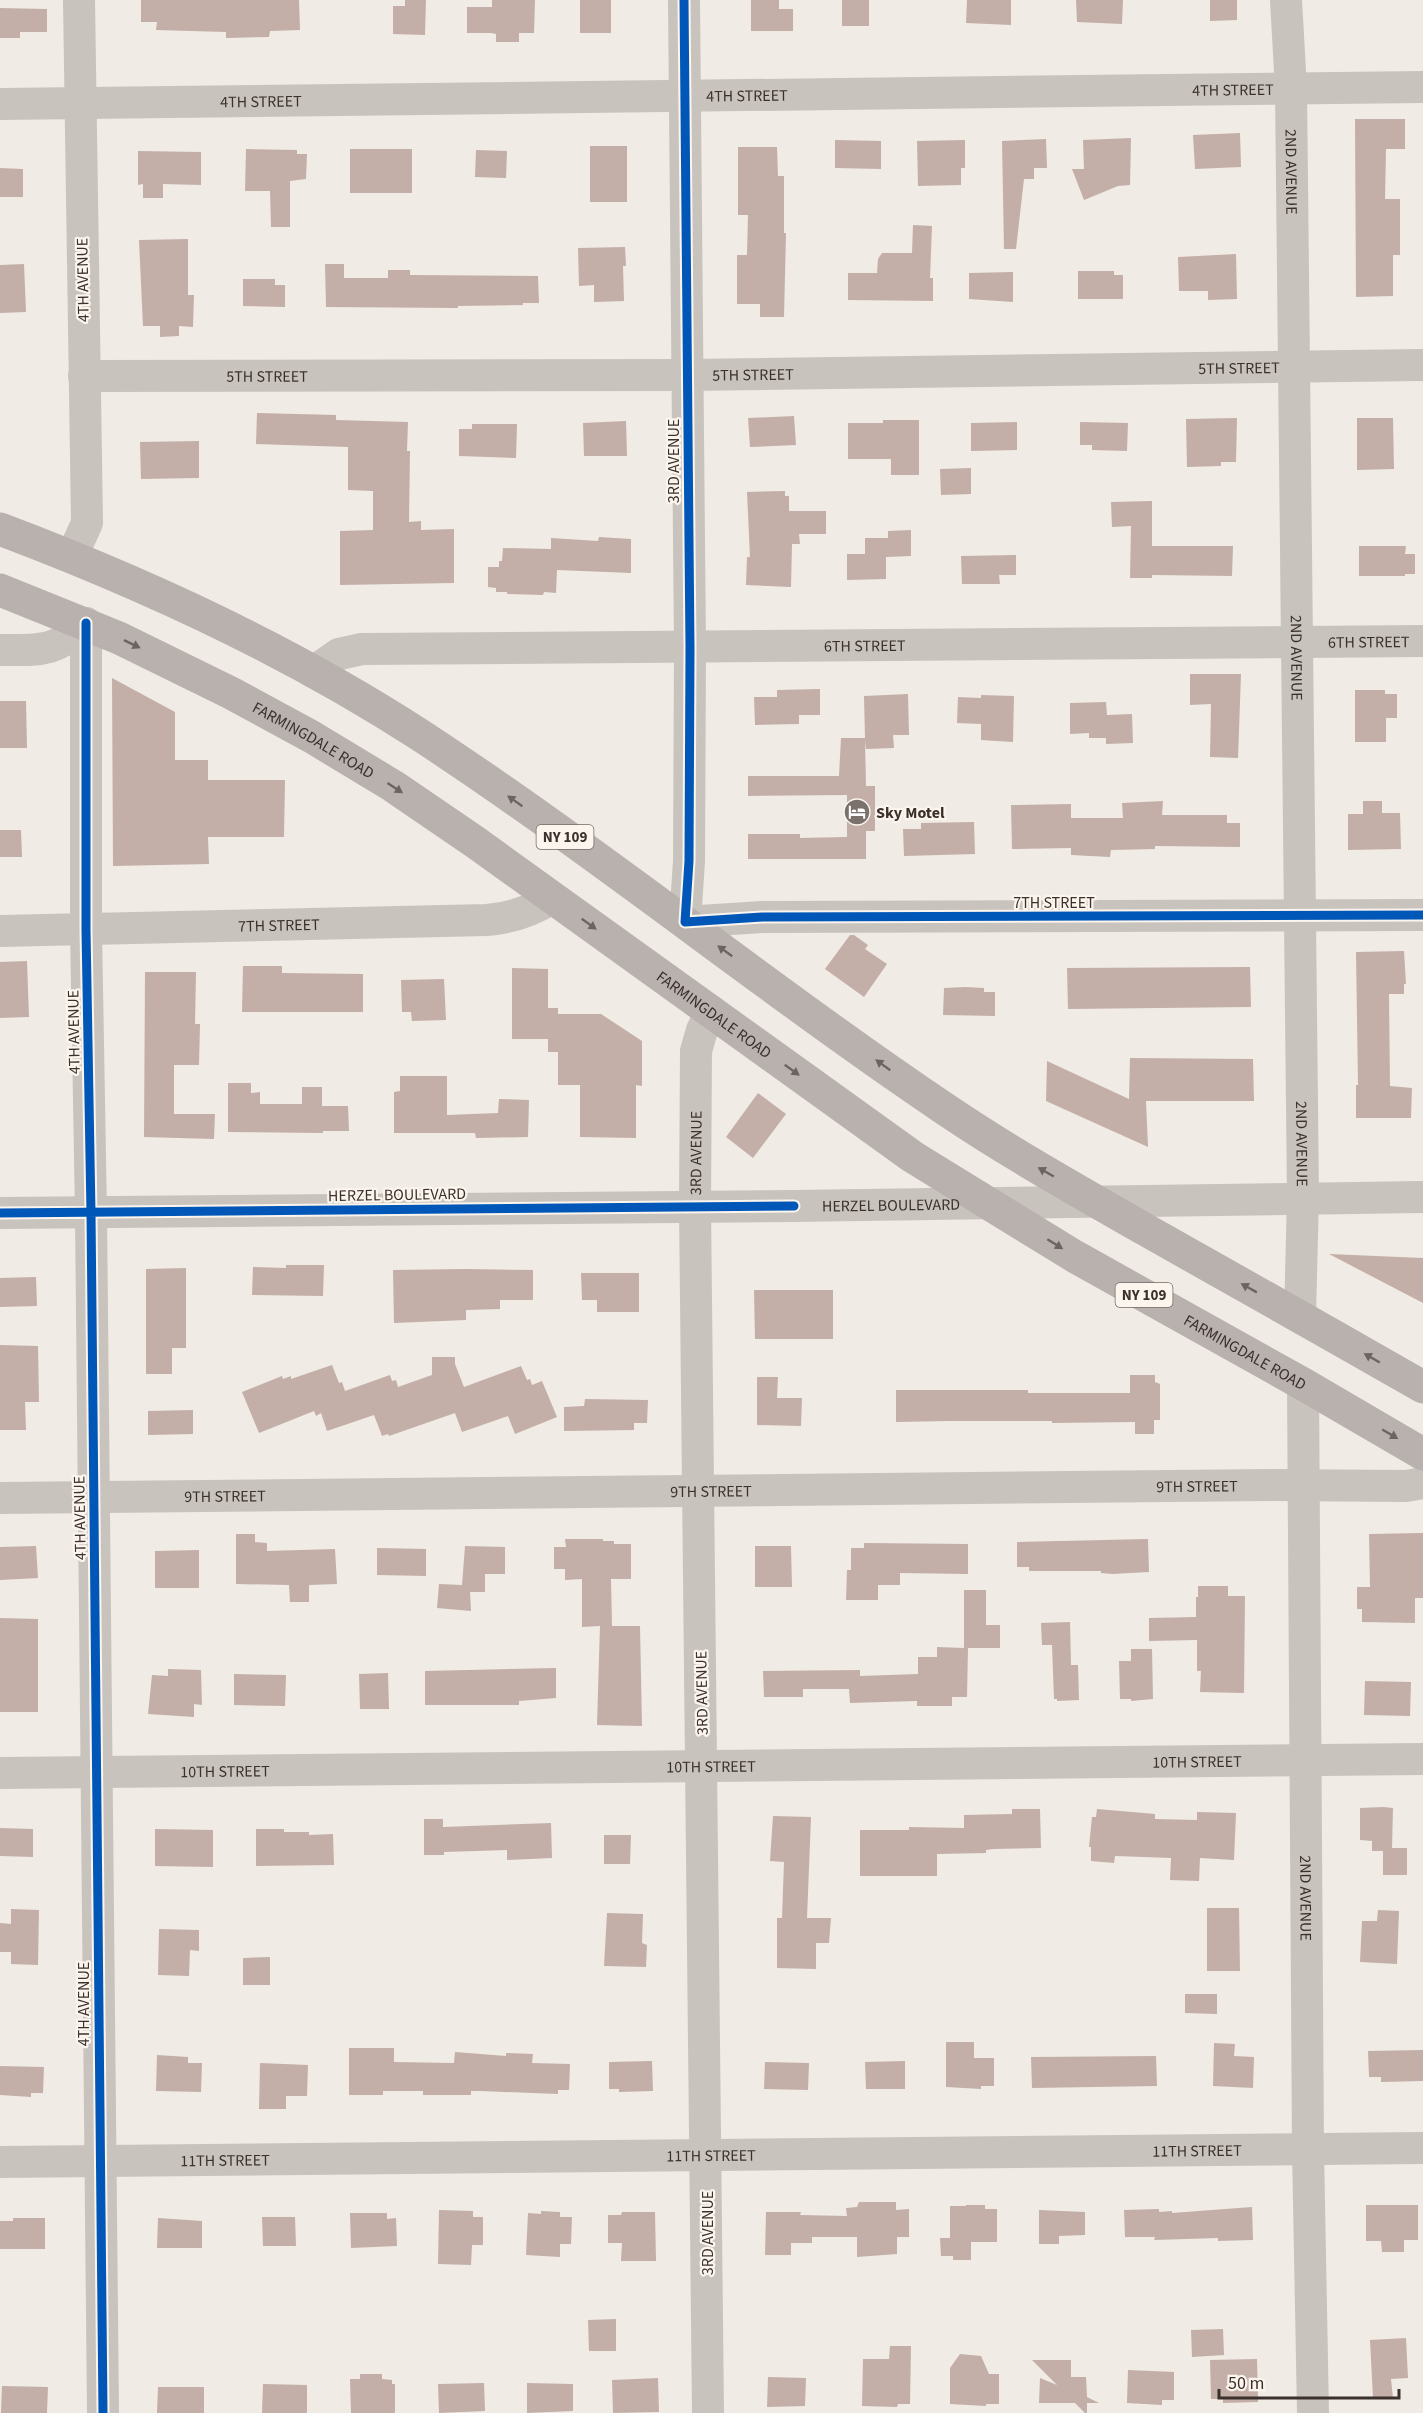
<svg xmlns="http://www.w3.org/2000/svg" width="1423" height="2413" viewBox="0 0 1423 2413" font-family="'Source Sans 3',sans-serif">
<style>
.building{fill:#c3afa7}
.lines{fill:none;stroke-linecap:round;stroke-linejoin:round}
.minor{stroke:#c9c3be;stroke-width:32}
.major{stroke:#b8b1ad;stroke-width:33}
.cycleway-casing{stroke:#fbf5ee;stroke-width:13}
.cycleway{stroke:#0057b8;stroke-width:9}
.oneway{fill:#6d645f}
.labels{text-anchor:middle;stroke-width:4.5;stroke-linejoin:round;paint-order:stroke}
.shield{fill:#fbf5ee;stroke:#756b66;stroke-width:1.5}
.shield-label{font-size:15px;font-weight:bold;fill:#3b302b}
.street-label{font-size:16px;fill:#3b302b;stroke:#fbf5ee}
.poi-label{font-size:16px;font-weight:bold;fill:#3b302b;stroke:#fbf5ee;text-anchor:start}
</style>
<rect width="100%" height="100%" fill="#f0ebe5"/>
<path class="building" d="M141,0H299L300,30L270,31L269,37L226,38V32L156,30L157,22H141Z
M405,0H426L425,35L393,34V6H405Z
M492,0H535L534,33H519V42H496V34L491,33H467V7H492Z
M580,0H611V33H580Z
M751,0H779V9H793V31H751Z
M842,0H869V26H842Z
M967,0H1011V25L966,23Z
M1076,0H1123L1122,24L1077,22Z
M1210,0H1237V20L1210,21Z
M0,8L47,9V32H20V38H0Z
M1355,119H1405V149H1386L1385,199H1400V255H1393V296L1356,297Z
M1240,133L1241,167L1195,169L1193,135Z
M1131,138L1130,185L1118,186L1084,200L1072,169H1084L1083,140Z
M1046,139L1047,168H1034V179H1024L1016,249H1004L1002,141Z
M835,140L881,141V169L835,168Z
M965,140V168H961V185L918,186L917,141Z
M590,146H627V202H590Z
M738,147H777L778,176H784V233H786L784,317H760V304H737V255H747L748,215H738Z
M246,149L297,150V154H307L306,179L290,181V227H271L270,191H245Z
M350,149H412V193H350Z
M476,150L507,151L506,178L475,177Z
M138,151L201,152V185L163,184V198H143V184L138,185Z
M0,168L23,169V197H0Z
M913,225L932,226L930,278H933V301L848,300V273H877L878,259L882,253H912Z
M188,239V295H194L193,327L179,326V336L160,337V326H143L139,240Z
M625,247L626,266H623L624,301L594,302V285L579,286L578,248Z
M1236,254L1237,299L1208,300V291H1179L1178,257Z
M24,264L26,312L0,313V265Z
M325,264H344V278H388V270H410V275L538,276L539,303H523V305L458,306V308L326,307Z
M1078,271H1114V275H1123V299H1078Z
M1013,272V302L969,299V273Z
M243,279H275V285H285V307L243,306Z
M257,413L336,415V420L408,422L407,451H410L409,522L421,521V530L454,529V583L340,585V531L373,530V491L348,490V447L256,444Z
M794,416L796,445L750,447L748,418Z
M1237,418L1236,462H1221V466L1187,467L1186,419Z
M1357,418H1393L1394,469L1357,470Z
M883,420H919V475H891V459H848V423H883Z
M626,421L627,456H584L583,423Z
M1017,422V450L971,451V423Z
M1080,422L1128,423L1127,451L1092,450V445H1080Z
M472,424H517L516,458L459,456V429H472Z
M199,441V478L141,479L140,442Z
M971,468V494L941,495L940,469Z
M785,491V496H789V511H826V534H799L800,544H792L791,587L746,585L747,557H750L747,492Z
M1152,501V546H1233L1232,576L1152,575V578H1130L1131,526L1112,527L1111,502Z
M911,530V556L886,557V579L847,580V554H865V538H888V531Z
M599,537L631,539V573L557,570L556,593L544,592L543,595L507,594V592H496V588L488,587V567H499V561H502L503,548L551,549V538L598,541Z
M1359,546H1406L1405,554H1415V574H1405V576H1359Z
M1016,555V575H999L1000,584H962L961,556Z
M1190,674H1241L1238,758L1210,757L1211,704L1190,705Z
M112,678L175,712V760H208V780H285L284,837H208L209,864L113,866Z
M820,689V715H799V724L755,725L754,697H777V690Z
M1355,690H1385V694H1397V718H1386V742H1355Z
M908,694L909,735H893L894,748L866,749L865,740L866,786H875V831H866V859H748V834H800V838L847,837V795L748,796V776H839L841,738H865L864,696Z
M981,695L1014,696L1013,742L981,740V724L957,723L958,697L981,698Z
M0,701H26L27,748H0Z
M1106,702L1107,715L1132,714L1133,743L1106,744V738H1089V733L1070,734V703Z
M1163,801L1162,815H1227V823H1240V847L1155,846V849L1111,850L1110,857L1071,855V848L1012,849L1011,805L1071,804V818H1123L1122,803Z
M1363,801H1382V813H1400L1401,849L1348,850V814H1363Z
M974,822L975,854L904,856L903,829H921V823Z
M0,830H21L22,857H0Z
M850,935H854L868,945L865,949L887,964L864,997L825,969Z
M1404,951L1406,984H1404V994H1389L1390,1086L1412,1088L1411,1118H1356V1085H1358L1356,952Z
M27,961L29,1017L0,1018V962Z
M243,966H282V973L363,974V1012H242Z
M1250,967L1251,1007L1068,1009L1067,968Z
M512,968L548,969V1008H558V1014H601L642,1041V1086L636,1085V1138L580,1137V1085H558V1052H548V1039H512Z
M145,972H196L195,1024H200L199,1065H174V1114H215L214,1139L144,1137Z
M444,979L446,1020L412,1021L411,1012H402L401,980Z
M965,987L984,988V992H995V1016L943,1015L944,988Z
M1130,1058L1253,1059L1254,1101H1146L1148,1147L1046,1101L1047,1061L1129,1099Z
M400,1076H447V1115L498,1113L499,1099L529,1100L528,1137L476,1138L475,1133H394V1092L400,1091Z
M228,1083H251V1093L260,1092V1104H302V1087H322V1106H348L349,1131H323V1133L228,1132Z
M758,1093L786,1114L753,1158L726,1137Z
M1329,1254L1423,1258V1303Z
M286,1265H324L323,1296L252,1295L253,1267L286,1268Z
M186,1268V1348H172V1374H146V1269Z
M466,1269L533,1270V1300H500V1309L466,1310V1320L394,1323L393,1270Z
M581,1273H639V1312H597V1300H582Z
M36,1277L37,1306L0,1307V1278Z
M754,1290H833V1339H755Z
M0,1345L38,1346L39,1402H25L26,1430H0Z
M432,1357H455V1364L464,1387L521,1366L527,1380L530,1379L532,1385L542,1381L557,1417L515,1434L508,1416L462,1432L455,1413L389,1436L388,1434L382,1436L374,1415L327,1431L321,1413L316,1416L314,1411L259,1433L242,1392L282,1376L283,1379L291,1376V1379L332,1365L339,1383L342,1382L345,1391L390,1375L392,1381L396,1380L398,1387L432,1375Z
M1130,1375H1155V1382L1160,1384V1420H1154V1434H1135V1422L1052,1423V1421H949L896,1422V1390H1028V1393H1130Z
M757,1377H778L777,1398H802L801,1426L757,1425Z
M585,1399L648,1400L647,1423H634V1430L564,1431V1407L584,1406Z
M193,1410V1434L148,1435V1411Z
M1423,1533V1598H1415V1623L1362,1622V1609H1357V1587H1370L1369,1534Z
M236,1534H255V1542L267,1543V1551L335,1549L337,1584L309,1585V1602H290L289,1585L236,1584Z
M565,1539H603V1541H614V1544H631V1579H611L612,1626H640L642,1726L597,1725L600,1626L582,1627V1579L565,1580V1569H554V1547H566Z
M1148,1539L1149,1572L1112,1574L1101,1573V1571H1029V1567H1017V1542Z
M864,1543L968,1544V1574L900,1573V1585H878V1600H846L847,1570H851V1548H864Z
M36,1546L38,1578L0,1580V1547Z
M465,1546L505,1547V1574H485V1592H470L471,1611L437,1608L439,1584L462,1585Z
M755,1546H791L792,1587H755Z
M377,1548L426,1549V1576L377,1575Z
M199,1550V1588H155V1551Z
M1198,1586H1228V1596H1245L1244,1693L1200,1692L1201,1671H1197V1640L1149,1641V1618L1196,1617V1597H1198Z
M964,1590H986V1625H1000V1648H968L967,1697H952V1706H917V1701L850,1703L849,1689H803V1697H764L763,1671L860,1670V1676L918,1674V1657H937V1647L964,1648Z
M0,1618L38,1619V1712H0Z
M1070,1622L1071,1665H1078L1079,1700L1057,1701V1699H1054L1052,1645H1042L1041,1623Z
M1131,1649H1152L1153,1699L1131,1701V1699H1120L1119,1661H1131Z
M556,1668V1698L519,1701V1705H425V1671Z
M168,1669L201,1670L202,1705L194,1704V1717L148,1714L152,1675L168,1676Z
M388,1673L389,1709H360L359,1674Z
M234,1674L286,1675L285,1706L234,1705Z
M1365,1681L1411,1682L1410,1716L1364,1715Z
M1383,1807L1393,1808L1392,1848H1407V1875H1383V1851H1372V1841L1360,1840V1808Z
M1012,1809H1040L1041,1848L993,1849L986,1850V1853L937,1854V1876H860V1830H909V1827L964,1828V1815L1012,1814Z
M1097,1809L1155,1814V1819L1197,1820V1812L1236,1813L1234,1860L1200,1858L1199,1881L1170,1880L1171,1858L1115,1856L1114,1863L1091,1861V1847H1089L1092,1817H1096Z
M773,1816L811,1817L807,1918H831L829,1943H816V1969L777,1968V1918H782L784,1862L770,1861Z
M424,1819H443V1827L551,1823L552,1858L507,1860V1850L444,1852V1855H424Z
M0,1828L33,1829V1857L0,1856Z
M155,1829L213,1830V1867L155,1866Z
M256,1829H284V1832H309V1835L333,1834L334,1865L256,1866Z
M604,1835H631L630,1864H604Z
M1207,1908H1239L1240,1971H1207Z
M11,1909L39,1910L38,1965L11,1964V1952H0V1923L11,1924Z
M1378,1910L1399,1911L1397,1964L1360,1962L1362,1921H1377Z
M607,1913L643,1914L642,1943L647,1945L646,1967L604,1966Z
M159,1929L199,1930V1951L190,1950L189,1976L158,1975Z
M270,1957V1985H243V1958Z
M1185,1994H1217V2014L1185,2013Z
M946,2042H974V2058H994V2086H981V2089L946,2087Z
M1214,2043L1235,2044L1234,2056L1254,2057L1253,2088L1213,2086Z
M349,2048H394V2062L454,2063L455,2052L506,2056V2053L533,2054L532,2063L570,2064L569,2090H558V2094L481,2091H471V2095H423V2091H383V2095H349Z
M1423,2050V2081L1381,2082V2077H1369L1368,2051Z
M157,2055L188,2057V2063H202L201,2092L156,2091Z
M1156,2056L1157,2086L1032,2088L1031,2057Z
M652,2061L653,2091L619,2092V2089H609V2062Z
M905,2061V2089H866L865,2062Z
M765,2062L809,2063L808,2090L764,2089Z
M260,2063L308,2065L307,2096H286V2109H259Z
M0,2066L44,2067L43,2093H31V2097L0,2095Z
M859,2202H896V2210L909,2209V2237H897V2254L857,2257V2237H812V2243H791V2255H765L766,2212H801L800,2215L847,2216L846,2208L857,2207Z
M966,2205H985V2209H997V2242H971V2260H953V2256H941L940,2238H950V2206H966Z
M1366,2205H1418V2240H1404V2252H1382L1381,2241H1366Z
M1252,2207L1253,2240L1218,2241V2238L1154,2240L1155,2237H1125L1124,2210L1159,2209V2212L1172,2211V2213Z
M439,2210L473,2211V2217H483V2245H472L471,2265L438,2264Z
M1039,2210L1085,2212V2235L1059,2236V2244H1039Z
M541,2211L560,2212V2217H572L571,2244H560V2257L526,2255L528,2213L541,2214Z
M622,2212H655L656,2261H621L622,2243H608V2215H621Z
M350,2213H387V2219L396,2218L397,2246L351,2248Z
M262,2217H295L296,2246H263Z
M13,2218H45V2249H0V2221H13Z
M158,2218L202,2221V2248H157Z
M616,2319V2351H589L588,2320Z
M1223,2329L1224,2355L1192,2357L1191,2330Z
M1406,2338L1408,2378L1391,2379L1393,2398H1373L1370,2340Z
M890,2346H911L910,2404H898L897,2407L862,2406L863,2359H889Z
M960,2354L981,2356L989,2374H999V2404H986V2406L950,2404V2368Z
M1257,2359L1258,2402L1223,2403V2399H1211L1210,2360Z
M1032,2360H1071V2377H1086L1087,2397L1099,2403H1087V2413H1085L1075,2403H1039L1040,2378L1057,2385Z
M1128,2370L1174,2372V2400H1162V2405L1127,2403Z
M360,2374H382V2379L392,2380V2384H395V2413H351L350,2379H360Z
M768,2377L806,2378L805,2406L767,2407Z
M658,2378L659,2412L613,2413L612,2380Z
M484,2383L485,2411L439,2413L438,2384Z
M527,2383L573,2384V2411L527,2413Z
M263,2384L307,2385V2413H262Z
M2,2386L48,2387L47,2413H1Z
M158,2387H204V2413H157Z"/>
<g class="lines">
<g class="minor">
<path d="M684,0L690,648L689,861L685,922L762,917L1423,915"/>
<path id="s1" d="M1286,0L1291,89L1303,1197L1300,1316"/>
<path id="s2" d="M0,104L1423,87"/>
<path id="s3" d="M84,376L688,375L1423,365"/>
<path d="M72,556L87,523L79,0"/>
<path d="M86,623V930L91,1213L103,2413"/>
<path d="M0,650C40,650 55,653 86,623"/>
<path id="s4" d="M313,672L339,654L362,649L1423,641"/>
<path id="s5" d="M0,931L487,920C511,918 532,911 552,898"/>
<path id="s6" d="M0,1213L794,1206L1423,1197"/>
<path id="s7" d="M1303,1384L1308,2149L1313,2413"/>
<path id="s8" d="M0,1498L1272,1485L1406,1486L1423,1483"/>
<path id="s9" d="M0,1773L1423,1759"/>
<path id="s10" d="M0,2162L1423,2148"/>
<path id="s11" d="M708,2413L695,1206L696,1051L702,1030L711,1011"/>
</g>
<g class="major">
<path d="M0,529C146,584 289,650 420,735C600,853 767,989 945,1109C1010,1153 1078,1191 1146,1230C1238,1282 1331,1334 1423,1387"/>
<path id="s12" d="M0,590L119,638L231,693L312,737L393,786L475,842L913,1157L1074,1256L1303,1384L1423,1454"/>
</g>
<defs>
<path id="cycleway" d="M684,0L690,648L689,861L685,922L762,917L1423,915
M86,623V930L91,1213L103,2413
M0,1213L794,1206"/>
</defs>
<use href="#cycleway" class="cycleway-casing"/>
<use href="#cycleway" class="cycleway"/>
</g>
<defs><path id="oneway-solid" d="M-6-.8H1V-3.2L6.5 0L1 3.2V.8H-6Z" transform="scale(1.5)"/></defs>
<g class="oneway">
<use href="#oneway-solid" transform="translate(132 644) rotate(26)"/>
<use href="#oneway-solid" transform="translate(395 788) rotate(33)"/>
<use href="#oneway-solid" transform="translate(515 801) rotate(-145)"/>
<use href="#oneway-solid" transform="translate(589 924) rotate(36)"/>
<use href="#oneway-solid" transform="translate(725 951) rotate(-144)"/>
<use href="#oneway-solid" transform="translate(883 1065) rotate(-144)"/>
<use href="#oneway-solid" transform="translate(792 1070) rotate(36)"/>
<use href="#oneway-solid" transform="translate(1046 1172) rotate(-150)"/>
<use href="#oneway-solid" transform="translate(1055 1244) rotate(32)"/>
<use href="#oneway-solid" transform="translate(1249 1288) rotate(-151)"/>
<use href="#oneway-solid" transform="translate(1372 1358) rotate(-150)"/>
<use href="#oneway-solid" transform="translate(1390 1434) rotate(30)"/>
</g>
<defs>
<symbol id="hotel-disc" viewBox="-11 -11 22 22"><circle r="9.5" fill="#7a716c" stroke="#fbf5ee"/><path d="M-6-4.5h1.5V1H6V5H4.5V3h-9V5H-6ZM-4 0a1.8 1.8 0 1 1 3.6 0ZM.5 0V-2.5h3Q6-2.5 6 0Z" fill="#fff"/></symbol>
</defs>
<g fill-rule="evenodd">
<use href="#hotel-disc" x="842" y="797" width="30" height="30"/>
</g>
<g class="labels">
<g class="shield">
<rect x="536.5" y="825" width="57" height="24" rx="4.5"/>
<rect x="1115.5" y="1283" width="57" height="24" rx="4.5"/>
</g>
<g class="shield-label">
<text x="565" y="842">NY 109</text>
<text x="1144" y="1300">NY 109</text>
</g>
<g class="street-label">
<text dy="6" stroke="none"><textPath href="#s2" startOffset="1233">4TH STREET</textPath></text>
<text dy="6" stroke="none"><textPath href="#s2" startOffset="747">4TH STREET</textPath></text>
<text dy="6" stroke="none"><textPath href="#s2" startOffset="261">4TH STREET</textPath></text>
<text dy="6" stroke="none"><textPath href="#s1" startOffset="172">2ND AVENUE</textPath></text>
<text transform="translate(82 280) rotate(-91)" y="6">4TH AVENUE</text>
<text dy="6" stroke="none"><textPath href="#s3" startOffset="1155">5TH STREET</textPath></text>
<text dy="6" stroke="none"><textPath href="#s3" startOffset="669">5TH STREET</textPath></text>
<text dy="6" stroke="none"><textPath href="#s3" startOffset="183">5TH STREET</textPath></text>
<text transform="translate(673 461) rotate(-90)" y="6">3RD AVENUE</text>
<text dy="6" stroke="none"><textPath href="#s4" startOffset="1062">6TH STREET</textPath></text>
<text dy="6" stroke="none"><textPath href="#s4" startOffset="558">6TH STREET</textPath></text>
<text dy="6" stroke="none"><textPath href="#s1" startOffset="658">2ND AVENUE</textPath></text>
<text dy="6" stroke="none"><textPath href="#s12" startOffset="348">FARMINGDALE ROAD</textPath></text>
<text x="1054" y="908">7TH STREET</text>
<text dy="6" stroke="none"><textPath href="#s5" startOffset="279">7TH STREET</textPath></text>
<text dy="6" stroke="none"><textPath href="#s12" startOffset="834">FARMINGDALE ROAD</textPath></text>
<text transform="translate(73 1032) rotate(-91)" y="6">4TH AVENUE</text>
<text dy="6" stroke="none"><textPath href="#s1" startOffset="1144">2ND AVENUE</textPath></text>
<text dy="6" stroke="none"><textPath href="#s11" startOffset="1260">3RD AVENUE</textPath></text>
<text transform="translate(397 1194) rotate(-1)" y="6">HERZEL BOULEVARD</text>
<text dy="6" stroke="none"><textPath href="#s6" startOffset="891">HERZEL BOULEVARD</textPath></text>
<text dy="6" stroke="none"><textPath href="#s12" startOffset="1464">FARMINGDALE ROAD</textPath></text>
<text dy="6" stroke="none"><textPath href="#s8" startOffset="1197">9TH STREET</textPath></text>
<text dy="6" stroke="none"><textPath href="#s8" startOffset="711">9TH STREET</textPath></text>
<text dy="6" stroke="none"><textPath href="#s8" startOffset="225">9TH STREET</textPath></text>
<text transform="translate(79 1518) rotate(-91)" y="6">4TH AVENUE</text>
<text transform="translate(701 1693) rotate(-91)" y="6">3RD AVENUE</text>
<text dy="6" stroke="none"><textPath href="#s9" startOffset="1197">10TH STREET</textPath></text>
<text dy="6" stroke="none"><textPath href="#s9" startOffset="711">10TH STREET</textPath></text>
<text dy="6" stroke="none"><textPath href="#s9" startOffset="225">10TH STREET</textPath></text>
<text dy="6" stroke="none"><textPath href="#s7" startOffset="514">2ND AVENUE</textPath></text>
<text transform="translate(83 2004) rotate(-90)" y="6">4TH AVENUE</text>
<text dy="6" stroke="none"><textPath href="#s10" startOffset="1197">11TH STREET</textPath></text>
<text dy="6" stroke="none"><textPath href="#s10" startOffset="711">11TH STREET</textPath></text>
<text dy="6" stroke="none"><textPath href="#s10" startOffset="225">11TH STREET</textPath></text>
<text transform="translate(707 2233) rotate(-90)" y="6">3RD AVENUE</text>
</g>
<g class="poi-label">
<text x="876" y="818">Sky Motel</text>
</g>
</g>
<path d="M1219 2389v9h180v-9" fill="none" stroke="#3b302b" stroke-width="3"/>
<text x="1228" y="2389" font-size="18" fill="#3b302b" stroke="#fbf5ee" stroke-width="4.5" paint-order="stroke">50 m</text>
</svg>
